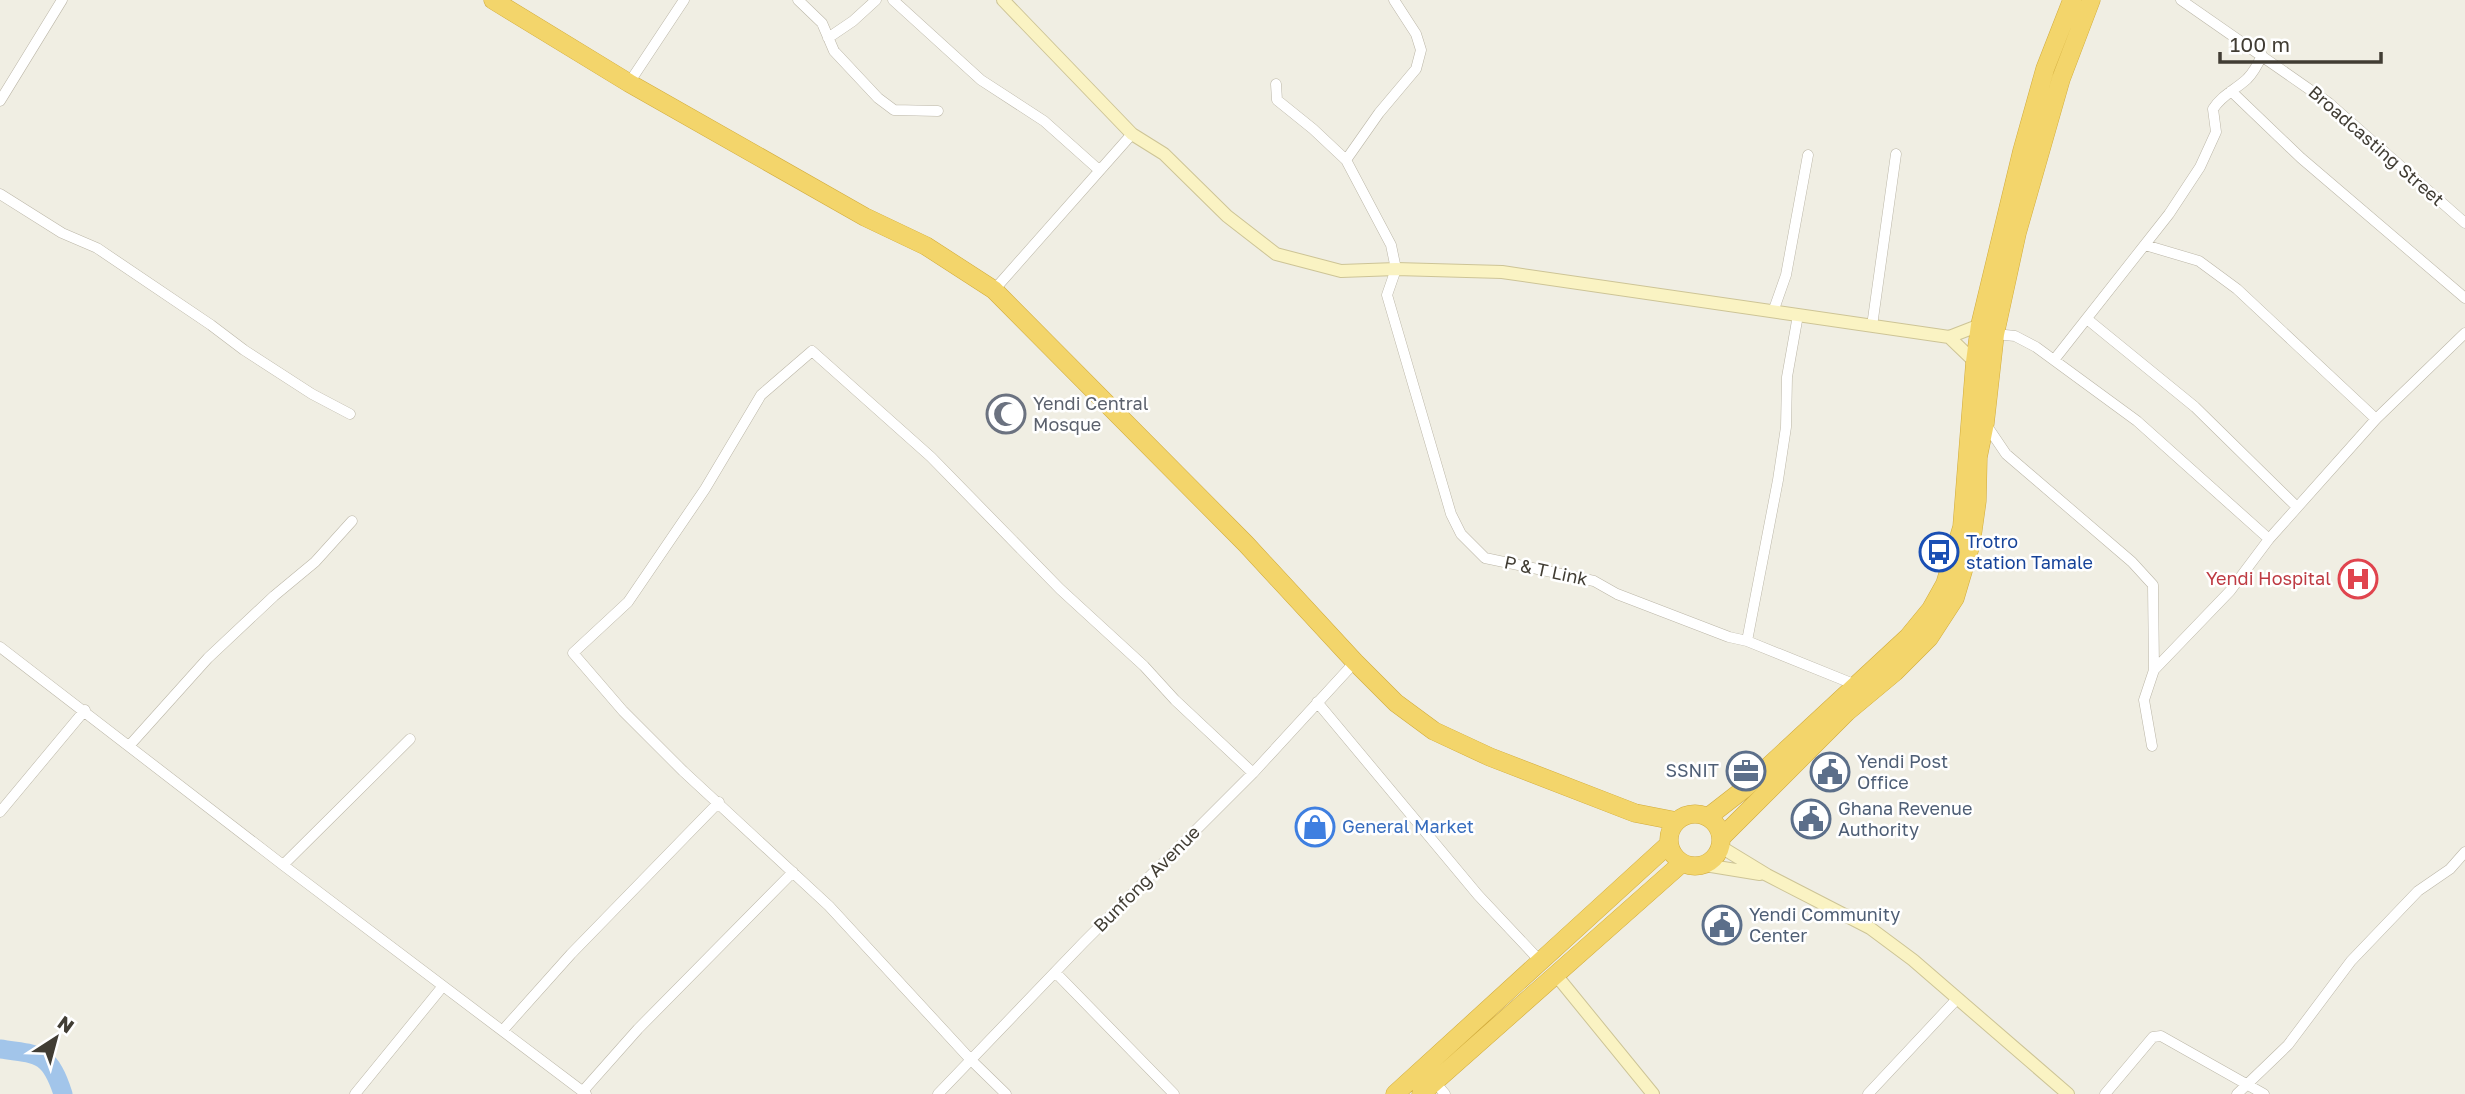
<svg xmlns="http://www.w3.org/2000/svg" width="2465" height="1094" viewBox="0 0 2465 1094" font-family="'Golos Text',sans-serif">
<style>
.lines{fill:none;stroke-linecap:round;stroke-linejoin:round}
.river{stroke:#a2c5ea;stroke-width:19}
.street-casing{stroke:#bbb6a7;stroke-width:11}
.secondary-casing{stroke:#cdc496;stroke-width:14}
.highway-casing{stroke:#d1ab3c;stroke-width:19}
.street{stroke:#fff;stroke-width:10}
.secondary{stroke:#faf3c3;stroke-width:12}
.highway{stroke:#f3d56b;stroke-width:18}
.labels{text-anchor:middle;stroke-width:5;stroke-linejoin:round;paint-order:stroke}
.street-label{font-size:18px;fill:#413d34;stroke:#fff}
.worship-label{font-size:18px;fill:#5b616d;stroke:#fff;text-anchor:start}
.transit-label{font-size:18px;fill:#164399;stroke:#fff;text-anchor:start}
.health-label{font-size:18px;fill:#be3a42;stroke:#fff;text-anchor:end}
.service-label{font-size:18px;fill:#4e5e75;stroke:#fff;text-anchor:start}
.shop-label{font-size:18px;fill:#366cbe;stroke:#fff;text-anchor:start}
</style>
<rect width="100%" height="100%" fill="#f0eee3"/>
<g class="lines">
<path class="river" d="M0,1049C39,1054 50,1053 63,1094"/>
<defs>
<path id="street" d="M798,0L822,23L834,51L878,98L894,110L938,111
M893,0L981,80L1044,121L1099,170
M2181,0L2329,103L2465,223
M828,38L853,21L876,0
M629,83L684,0
M1276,84L1277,100L1313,129L1346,160L1391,245L1396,269L1387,295L1451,514L1461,534L1485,558L1594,581L1617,594L1729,637L1747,641L1856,685
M2231,91L2301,158L2465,298
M0,101L62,0
M1346,160L1379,113L1416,69L1421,50L1416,34L1394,0
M0,194L62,233L97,248L211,325L244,350L312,394L350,414
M2145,245L2199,261L2237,289L2376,419
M994,290L1132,134
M1773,312L1786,275L1808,155
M2087,319L2195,407L2297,507
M1872,326L1896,154
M1995,334L2015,336L2036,347L2137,421L2269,539
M2054,360L2169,214L2200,167L2216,132L2213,109C2222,95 2235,90 2247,79C2254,72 2258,64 2262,55
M1985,423L2006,454L2132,562L2153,585L2154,670
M1747,641L1778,480L1786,427L1787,377L1798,315
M0,647L283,865L586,1094
M1317,702L1478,895L1541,962
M129,746L208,658L274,596L315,562L352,521
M2152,746L2144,700L2154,670L2230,591L2269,539L2376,419L2465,333
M0,812L85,710
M283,865L410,739
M1055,972L1174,1094
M503,1030L571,954L719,802
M1434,1081L1445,1094
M583,1091L638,1029L793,872
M355,1094L443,986
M938,1094L1083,943L1253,773L1355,662
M1006,1094L971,1060L829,906L683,771L623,711L573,653L628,602L705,489L761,395L812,351L931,457L1060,589L1144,666L1175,700L1253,773
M1868,1094L1956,1000
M2105,1094L2153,1037L2161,1036L2264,1094
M2237,1094L2288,1045L2351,961L2418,891L2450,869L2465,852"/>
<path id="secondary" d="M1003,0L1132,134L1164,154L1227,216L1276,254L1341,271L1396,269L1502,272L1949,337L1980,325
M1949,337L1975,362
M1721,847L1767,875L1870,928L1913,960L2068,1094
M1705,865L1760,874
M1556,975L1653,1094"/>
<path id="highway" d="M493,0L629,83L865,217L926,246L994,290L1246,544L1355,662L1396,703L1434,731L1490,757L1635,813L1676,821
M1669 840a26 26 0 1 1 52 0a26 26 0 1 1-52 0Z
M1708,817L1744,789L1908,637L1931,609L1945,584L1962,527L1975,362L1980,325L2022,151L2045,69L2072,0
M1721,838L1847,712L1895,672L1929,638L1955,598L1971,544L1977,501L1978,457L1985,423L1995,334L2017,233L2061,79L2091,0
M1395,1094L1669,844
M1421,1094L1682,863"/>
</defs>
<use href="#street" class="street-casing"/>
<use href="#secondary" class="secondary-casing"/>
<use href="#highway" class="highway-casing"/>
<use href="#street" class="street"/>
<use href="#secondary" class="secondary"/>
<use href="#highway" class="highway"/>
</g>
<defs>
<symbol id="mosque-ring" viewBox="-11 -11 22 22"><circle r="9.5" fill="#fff" stroke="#6b7280" stroke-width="1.5"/><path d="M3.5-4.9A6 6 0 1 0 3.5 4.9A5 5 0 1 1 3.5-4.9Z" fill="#6b7280"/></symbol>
<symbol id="bus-ring" viewBox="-11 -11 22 22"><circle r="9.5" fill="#fff" stroke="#1a4fb4" stroke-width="1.5"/><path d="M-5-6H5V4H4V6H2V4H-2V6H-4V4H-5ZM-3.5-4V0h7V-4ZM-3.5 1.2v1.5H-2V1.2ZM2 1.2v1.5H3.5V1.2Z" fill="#1a4fb4"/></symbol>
<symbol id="hospital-ring" viewBox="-11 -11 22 22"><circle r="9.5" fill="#fff" stroke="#e0444e" stroke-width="1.5"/><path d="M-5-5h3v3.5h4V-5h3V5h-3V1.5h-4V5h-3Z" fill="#e0444e"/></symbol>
<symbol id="office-ring" viewBox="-11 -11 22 22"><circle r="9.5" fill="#fff" stroke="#5c6f8a" stroke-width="1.5"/><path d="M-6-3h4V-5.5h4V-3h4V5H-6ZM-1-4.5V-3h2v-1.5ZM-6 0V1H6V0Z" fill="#5c6f8a"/></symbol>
<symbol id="civic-ring" viewBox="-11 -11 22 22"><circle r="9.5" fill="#fff" stroke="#5c6f8a" stroke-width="1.5"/><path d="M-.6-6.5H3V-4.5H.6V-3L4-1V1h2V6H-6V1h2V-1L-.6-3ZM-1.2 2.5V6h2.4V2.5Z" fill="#5c6f8a"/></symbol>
<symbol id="shop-ring" viewBox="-11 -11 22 22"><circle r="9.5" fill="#fff" stroke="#3f7fe0" stroke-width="1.5"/><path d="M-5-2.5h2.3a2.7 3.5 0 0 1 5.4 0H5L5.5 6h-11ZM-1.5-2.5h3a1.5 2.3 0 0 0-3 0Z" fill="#3f7fe0"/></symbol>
</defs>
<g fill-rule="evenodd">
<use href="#mosque-ring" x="984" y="392" width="44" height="44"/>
<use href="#bus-ring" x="1917" y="530" width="44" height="44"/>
<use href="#hospital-ring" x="2336" y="557" width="44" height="44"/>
<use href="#office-ring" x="1724" y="749" width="44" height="44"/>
<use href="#civic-ring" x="1808" y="750" width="44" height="44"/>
<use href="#civic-ring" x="1789" y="797" width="44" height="44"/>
<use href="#shop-ring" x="1293" y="805" width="44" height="44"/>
<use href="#civic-ring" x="1700" y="903" width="44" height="44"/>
</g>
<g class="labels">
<g class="street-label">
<text transform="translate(2376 146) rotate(41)" y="6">Broadcasting Street</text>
<text transform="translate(1546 571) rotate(12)" y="6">P &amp; T Link</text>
<text transform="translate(1147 879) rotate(-45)" y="6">Bunfong Avenue</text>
</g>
<g class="worship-label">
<text x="1033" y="410">Yendi Central<tspan x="1033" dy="21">Mosque</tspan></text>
</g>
<g class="transit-label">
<text x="1966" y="548">Trotro<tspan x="1966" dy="21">station Tamale</tspan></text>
</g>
<g class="health-label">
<text x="2331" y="585">Yendi Hospital</text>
</g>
<g class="service-label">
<text x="1857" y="768">Yendi Post<tspan x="1857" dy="21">Office</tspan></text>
<text x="1719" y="777" text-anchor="end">SSNIT</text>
<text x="1838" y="815">Ghana Revenue<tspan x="1838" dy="21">Authority</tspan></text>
<text x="1749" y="921">Yendi Community<tspan x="1749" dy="21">Center</tspan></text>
</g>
<g class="shop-label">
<text x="1342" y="833">General Market</text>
</g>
</g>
<g transform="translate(56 1038) rotate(36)" stroke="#ffffff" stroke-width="5" paint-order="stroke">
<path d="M0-5L12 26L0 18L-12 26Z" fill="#413d34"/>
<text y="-10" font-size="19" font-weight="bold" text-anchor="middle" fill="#413d34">N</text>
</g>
<path d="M2220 52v10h161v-10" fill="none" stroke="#413d34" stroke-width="3.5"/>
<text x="2230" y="52" font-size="21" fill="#413d34" stroke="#ffffff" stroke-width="5" paint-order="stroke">100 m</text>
</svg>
